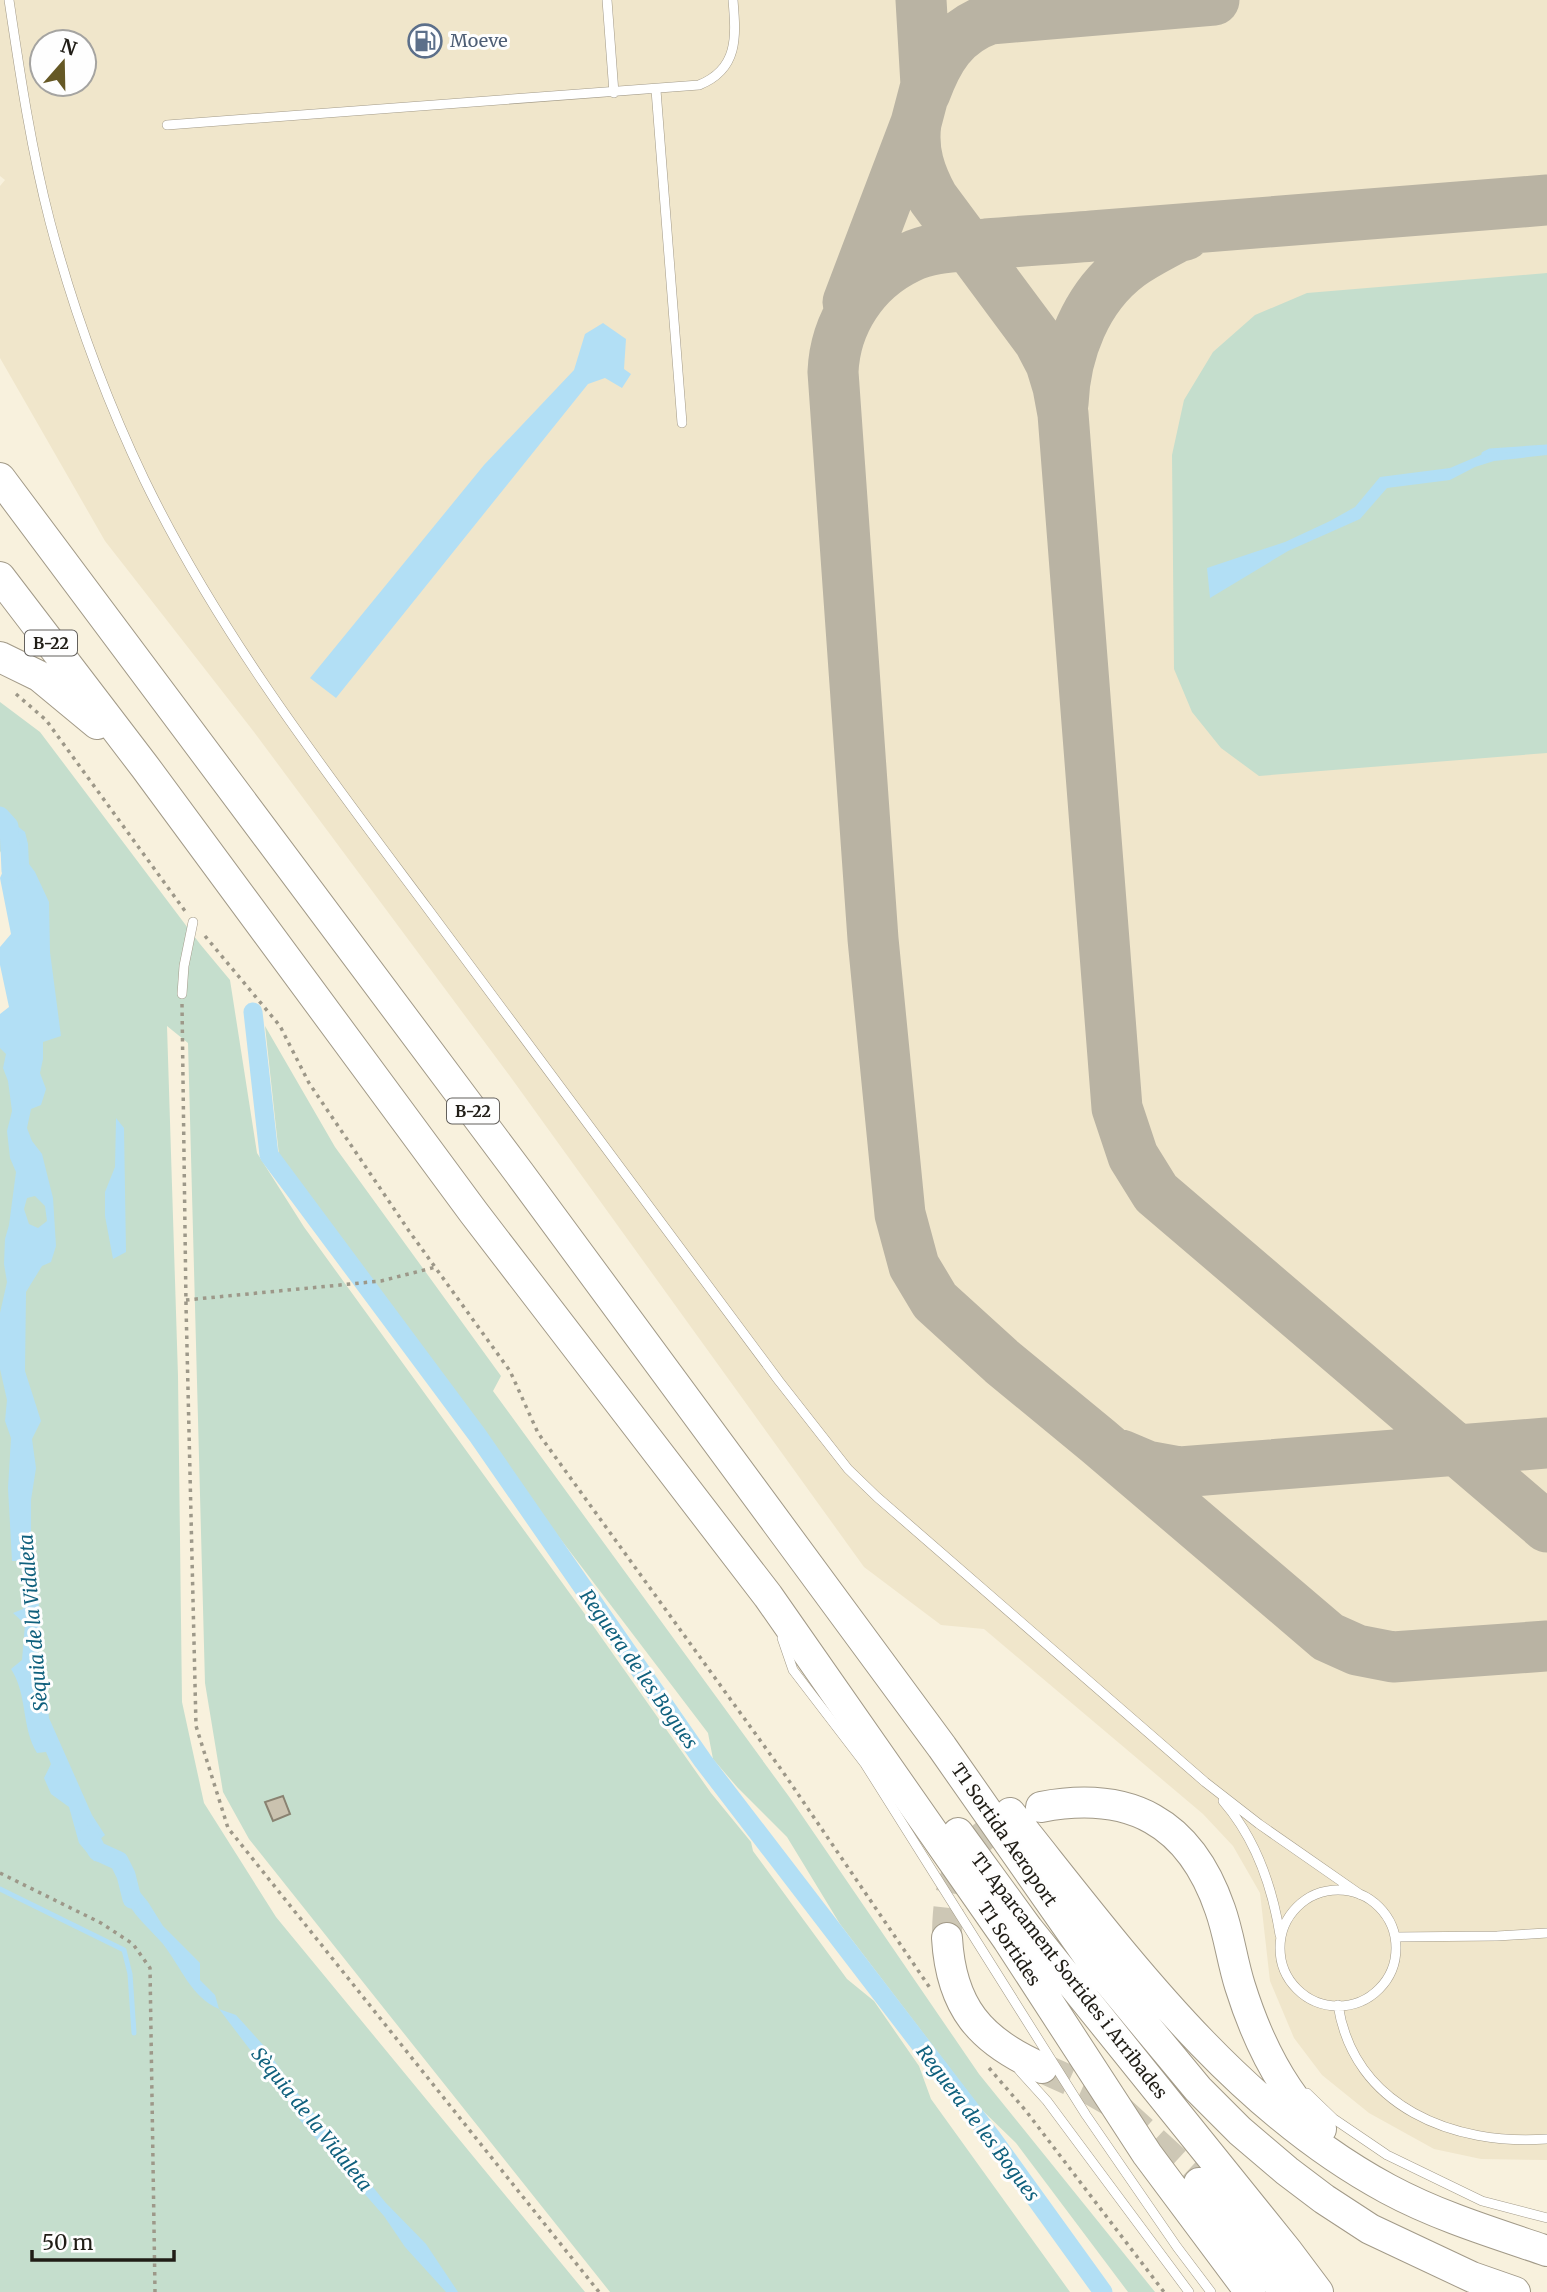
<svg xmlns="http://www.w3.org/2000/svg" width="1547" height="2292" viewBox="0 0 1547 2292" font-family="Merriweather,serif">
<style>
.built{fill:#f0e6cb;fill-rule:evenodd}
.green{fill:#c5decd}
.water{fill:#b2dff5;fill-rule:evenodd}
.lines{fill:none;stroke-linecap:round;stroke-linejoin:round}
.stream{stroke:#b2dff5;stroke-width:5}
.canal{stroke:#b2dff5;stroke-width:19}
.taxiway{stroke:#b9b3a3;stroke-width:51}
.building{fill:#cac2af;stroke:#898271;stroke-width:2}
.primary-tunnel{stroke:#cdc7b5;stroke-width:30;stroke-dasharray:30 15;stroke-linecap:butt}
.lane-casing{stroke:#a29a88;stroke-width:10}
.primary-casing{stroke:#a29a88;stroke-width:32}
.path{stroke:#9d9889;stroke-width:3.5;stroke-dasharray:3.5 5;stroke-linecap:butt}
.lane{stroke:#fff;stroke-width:9}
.primary{stroke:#fff;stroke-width:30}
.labels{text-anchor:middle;stroke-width:6;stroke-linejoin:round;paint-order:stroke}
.shield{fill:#fefefe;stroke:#63605c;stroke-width:2}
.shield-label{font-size:16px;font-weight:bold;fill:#201d16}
.service-label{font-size:18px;fill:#4e5e75;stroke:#fefefe;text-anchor:start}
.street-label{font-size:18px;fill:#201d16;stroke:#fefefe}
.water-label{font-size:19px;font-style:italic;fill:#0f607d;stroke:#fefefe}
</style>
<rect width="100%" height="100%" fill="#f8f1dd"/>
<path class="built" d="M0,0H1547V2160L1481,2159L1434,2149L1369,2113L1322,2075L1294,2038L1270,1981L1260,1893L1233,1846L1203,1814L984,1629L941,1625L864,1567L512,1079L254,732L105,541L0,358V186L5,180L0,176ZM42,42H84V84H42Z"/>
<path class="green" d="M1547,273V753L1259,776L1221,748L1192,712L1174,669L1172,455L1184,400L1213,352L1255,315L1307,293Z
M0,702L40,732L200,944L230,980L257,1153L304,1227L587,1617L711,1793L751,1842L753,1851L847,1979L874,2001L919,2066L931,2099L1070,2292H610L249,1839L223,1792L205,1683L188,1043L167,1026L178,1376L182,1702L204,1803L276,1917L585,2292H0V1044L41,914L0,851Z
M265,1026L335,1147L501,1376L493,1391L790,1798L979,2074L1155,2292H1128L1016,2143L981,2109L840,1924L787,1837L738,1788L713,1759L708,1733L527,1495L279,1155Z"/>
<path class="water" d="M603,323L626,339L624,369L631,374L622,388L605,378L588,384L336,698L310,678L484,465L574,370L585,334Z
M1547,447V455L1494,461L1475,467L1450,480L1387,488L1360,519L1288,551L1210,598L1207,568L1285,542L1330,521L1355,507L1380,477L1450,468L1490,451Z
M16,825L25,832L28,844L29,864L35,872L49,902L50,952L61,1036L43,1042V1059L40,1073L46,1089L41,1105L31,1109L27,1128L32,1141L42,1154L53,1198L56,1246L51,1262L42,1266L26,1292L25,1371L41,1421L32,1439L36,1468L31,1500V1572L38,1592L41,1642L37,1654L45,1676L49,1718L92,1815L105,1835L98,1841L104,1855L119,1861L126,1875L148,1902L163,1926L200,1963V1980L215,1995L219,2009L236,2015L264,2046L295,2090L385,2202L426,2244L458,2292H446L405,2247L384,2216L299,2119L283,2093L219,2009C191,1997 181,1967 163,1944C151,1930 137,1919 128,1903C123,1895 125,1885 121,1877C116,1866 105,1862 94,1861L79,1843L69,1807L51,1794L44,1778L51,1764L46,1752L37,1753C21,1727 28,1695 11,1669L22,1660L25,1624L13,1613L23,1609L27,1599L21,1561H12L8,1488L11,1438L5,1421L7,1400L0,1369V1313L7,1282L4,1264L5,1239L9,1225L16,1172L10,1158L7,1131L12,1111L8,1081L3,1068L6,1054L0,1048V1014L9,1007L0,965V947L11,934L0,878L5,866L4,855L9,850ZM35,1196L45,1206L47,1221L38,1228L29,1224L24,1209L27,1198Z
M116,1118L124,1128L126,1252L113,1259L105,1216V1192L115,1167Z"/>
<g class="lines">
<path class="stream" d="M1484,454L1490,451L1547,447
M0,1889L124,1950L130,1974L134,2033"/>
<path class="canal" d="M0,816L9,826L11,871
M253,1012L269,1155L478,1436L703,1761L992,2138L1103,2292
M89,1835L97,1851L119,1861L126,1875L132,1899"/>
<path class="taxiway" d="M925,93C938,58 953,32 990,19L1214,0
M916,123C912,151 920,174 933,198L1039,341L1051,364L1058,387L1063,414L1117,1108L1133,1156L1156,1193L1547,1527
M1547,200C1395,212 1243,224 1092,236C1056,239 1021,241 986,244C959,247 932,246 908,258C864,279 835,323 833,372L873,939L900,1214L914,1266L935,1301L1002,1362L1098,1441L1328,1637L1357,1650L1393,1657L1547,1646
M848,302L916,123L926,85L921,0
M1063,404C1065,352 1086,297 1129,265C1144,254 1161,246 1177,237L1185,235
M1121,1455L1147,1466L1180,1472L1547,1443"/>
</g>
<path class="building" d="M283,1796L290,1814L273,1821L265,1802Z"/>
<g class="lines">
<path class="primary-tunnel" d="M947,1938C947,1876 961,1843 1017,1814
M1042,2068L1089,2089L1110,2101L1199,2183"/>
<defs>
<path id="lane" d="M9,0C20,74 31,149 50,222C73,309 105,397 144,479C219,634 325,771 428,909C545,1066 661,1224 779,1381L848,1469L877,1497L1205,1782L1259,1824L1361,1895
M607,0L614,93
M656,90L682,423
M167,125L699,85C739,69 736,36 733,0
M182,994L184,966L193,922
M782,1638L793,1670L865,1764L1086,2115L1177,2247L1211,2292
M1223,1801C1256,1839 1272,1885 1280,1935
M1280 1948a58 58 0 1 1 116 0a58 58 0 1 1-116 0Z
M1395,1937L1497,1936L1547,1933
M1338,2005C1354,2107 1454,2146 1547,2139
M1019,2070L1047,2101L1189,2292
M1307,2093L1334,2119L1387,2155L1482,2201L1547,2218"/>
<path id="primary" d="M0,478L520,1174L942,1747L1091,1960L1198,2089L1240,2131L1287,2171L1324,2199L1370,2229L1472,2277L1515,2292
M0,577L145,767L474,1213L768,1596L1008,1940L1147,2154L1250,2292
M0,657L39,676L97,724
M1041,1807C1130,1790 1190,1822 1220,1909C1229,1934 1232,1961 1240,1986C1256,2037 1282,2092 1321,2129
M1010,1813C1120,1950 1230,2104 1388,2189C1438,2216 1494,2233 1547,2251
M958,1833L1028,1929L1288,2252L1318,2292
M947,1938C951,2007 980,2041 1042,2068
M1199,2183L1251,2246L1284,2292"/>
</defs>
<use href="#lane" class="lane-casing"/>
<use href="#primary" class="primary-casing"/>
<path class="path" d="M16,694L46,720L185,911
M205,936L280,1026L309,1083L409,1231L510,1371L538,1433L783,1772L930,1988
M182,1004L186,1305L196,1726L228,1828L599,2292
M186,1300L381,1281L436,1267
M0,1873L101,1923L133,1944L150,1968L155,2292
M989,2068L1026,2111L1164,2292"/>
<use href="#lane" class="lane"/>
<use href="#primary" class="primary"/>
</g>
<defs>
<symbol id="fuel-ring" viewBox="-11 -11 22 22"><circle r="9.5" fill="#fefefe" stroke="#5c6f8a" stroke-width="1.5"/><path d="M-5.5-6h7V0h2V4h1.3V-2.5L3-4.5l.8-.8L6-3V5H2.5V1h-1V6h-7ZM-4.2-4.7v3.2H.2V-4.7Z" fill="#5c6f8a"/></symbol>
</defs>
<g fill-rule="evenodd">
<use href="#fuel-ring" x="406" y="22" width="38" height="38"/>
</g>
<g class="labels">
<g class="shield">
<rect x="25" y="630.5" width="52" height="25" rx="5"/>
<rect x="447" y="1098.5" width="52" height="25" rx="5"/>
</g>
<g class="shield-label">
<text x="51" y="649">B-22</text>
<text x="473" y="1117">B-22</text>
</g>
<g class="service-label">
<text x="450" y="47">Moeve</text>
</g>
<g class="street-label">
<text transform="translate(1004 1835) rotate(55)" y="6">T1 Sortida Aeroport</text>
<text transform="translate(1009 1944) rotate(56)" y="6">T1 Sortides</text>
<text transform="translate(1069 1976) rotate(52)" y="6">T1 Aparcament Sortides i Arribades</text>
</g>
<g class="water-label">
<text transform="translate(33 1623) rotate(-95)" y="7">Sèquia de la Vidaleta</text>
<text transform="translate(639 1669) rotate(55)" y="7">Reguera de les Bogues</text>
<text transform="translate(312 2119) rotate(51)" y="7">Sèquia de la Vidaleta</text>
<text transform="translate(978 2123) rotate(53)" y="7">Reguera de les Bogues</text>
</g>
</g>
<g transform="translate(63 63) rotate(20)"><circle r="33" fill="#fefefe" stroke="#a5a4a1" stroke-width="2"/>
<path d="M0-5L12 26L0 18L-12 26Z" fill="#655825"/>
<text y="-10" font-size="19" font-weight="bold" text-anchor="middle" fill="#201d16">N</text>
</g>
<path d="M32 2250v10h142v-10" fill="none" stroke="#201d16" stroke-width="3.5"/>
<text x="42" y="2250" font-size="21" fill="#201d16" stroke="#fefefe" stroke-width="5" paint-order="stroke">50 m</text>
</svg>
